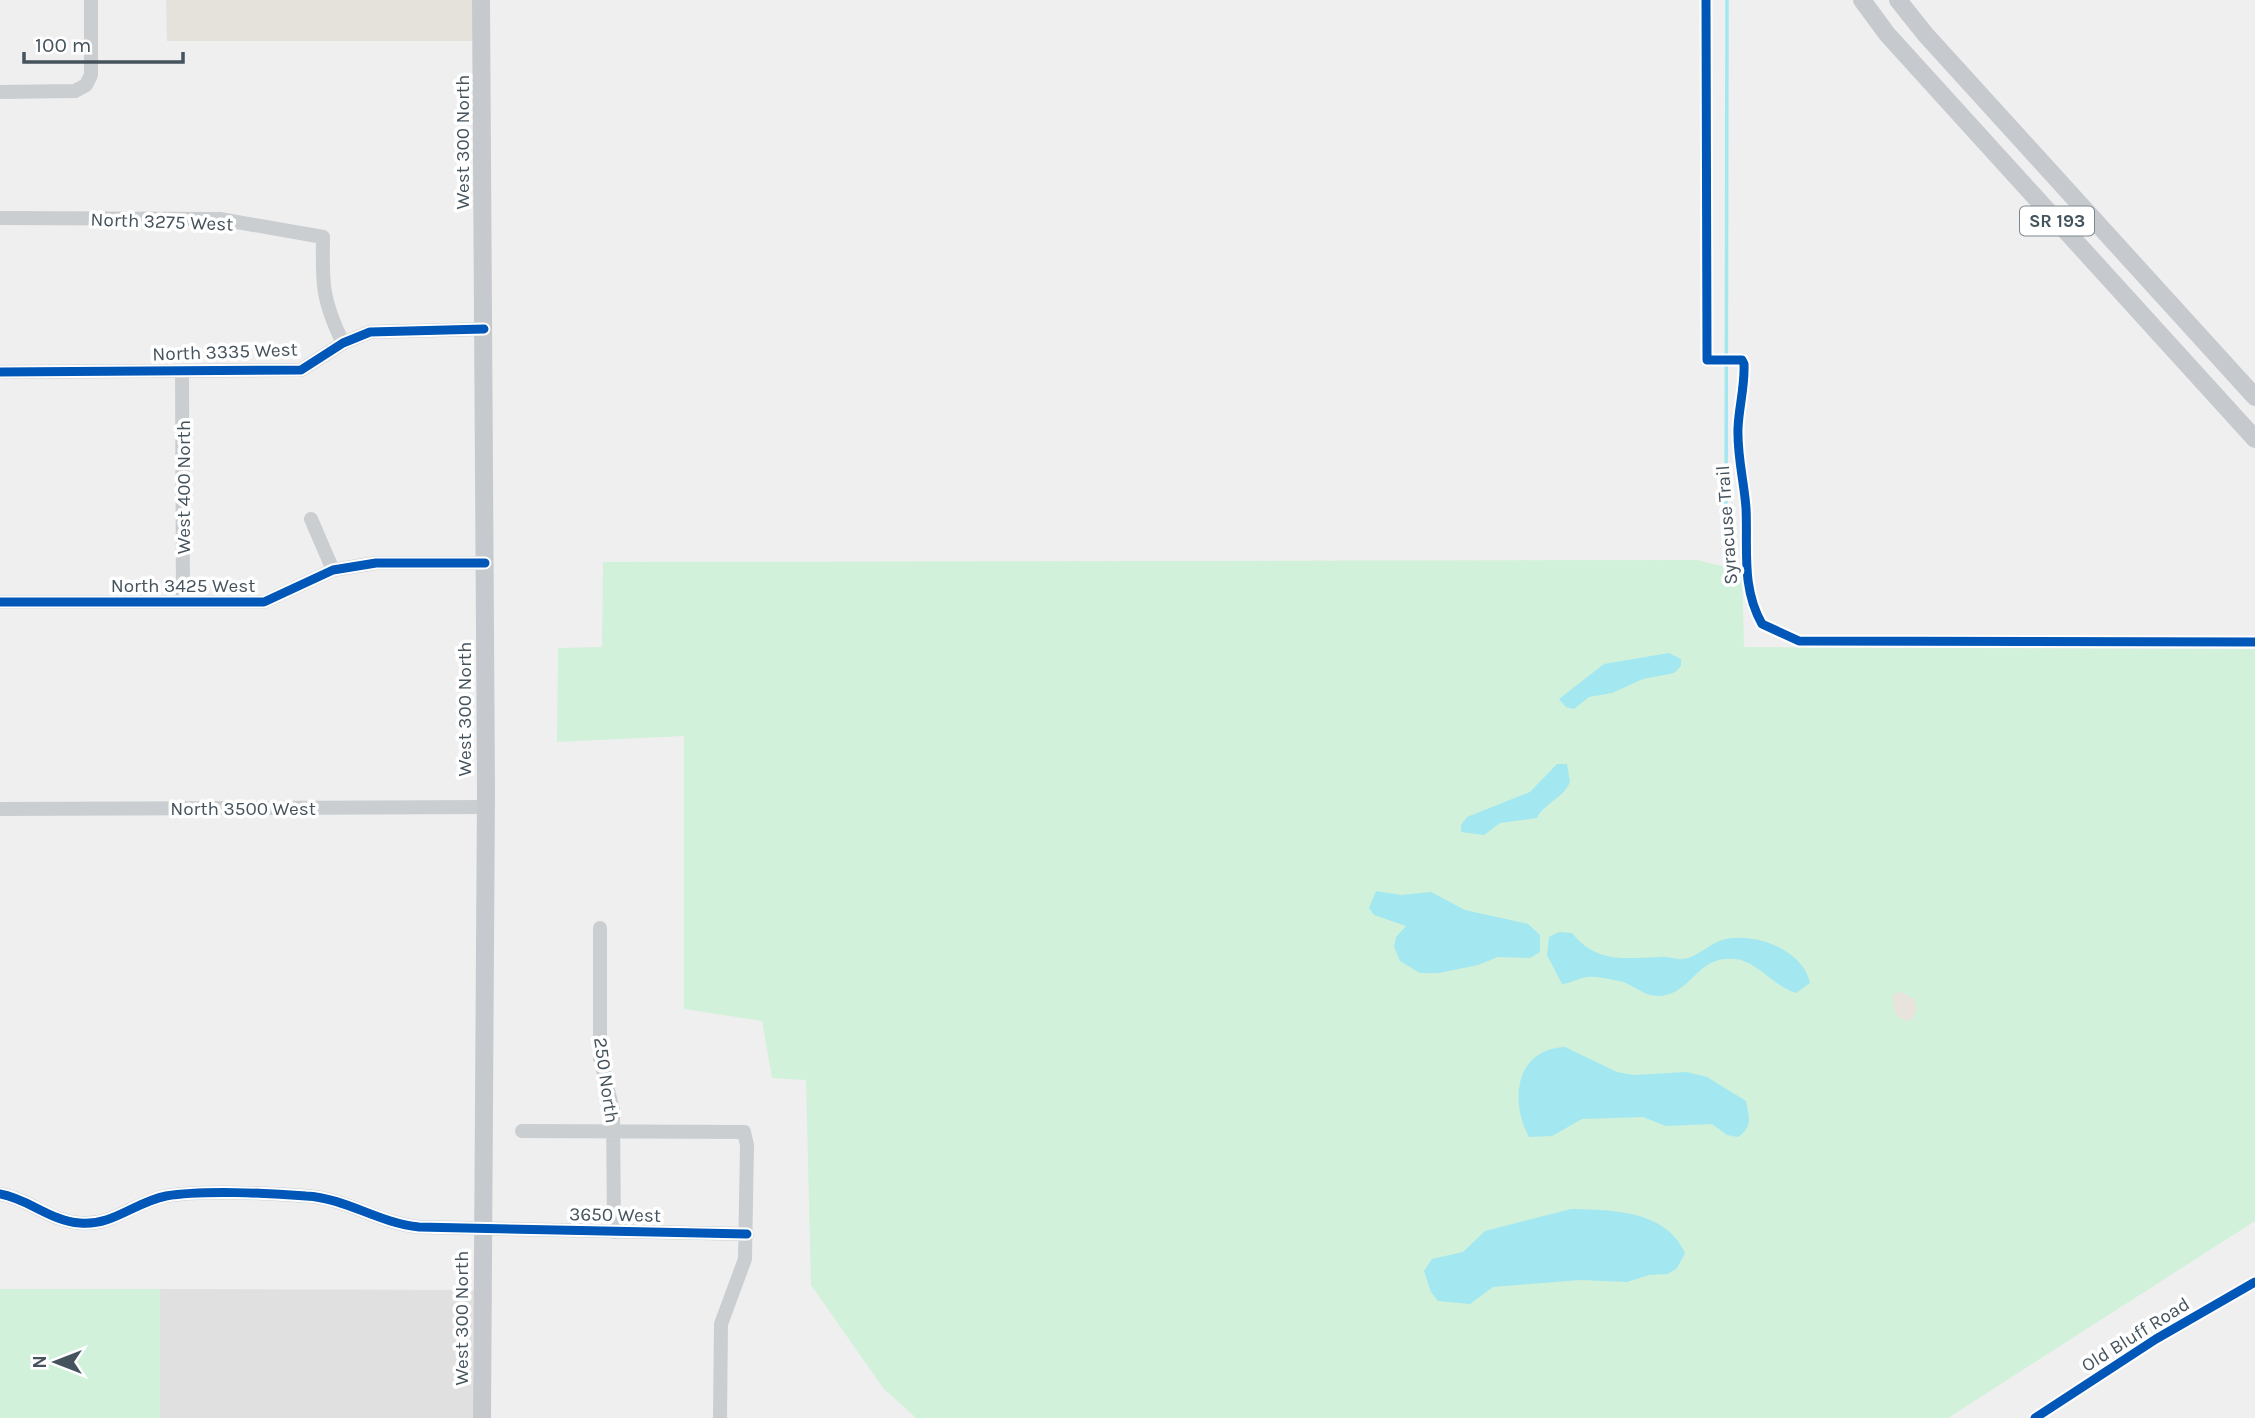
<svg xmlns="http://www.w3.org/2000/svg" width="2255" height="1418" viewBox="0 0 2255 1418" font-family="Karla,sans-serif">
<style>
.commercial{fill:#e5e2dc}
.education{fill:#e1e0e1}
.green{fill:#d1f1db}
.sand{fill:#e8e3dd}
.water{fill:#a3e7f1}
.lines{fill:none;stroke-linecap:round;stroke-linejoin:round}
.stream{stroke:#a3e7f1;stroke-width:3.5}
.minor{stroke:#caced0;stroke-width:14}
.major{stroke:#c6cace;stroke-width:18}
.cycleway-casing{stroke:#fff;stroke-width:13}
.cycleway{stroke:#0057b8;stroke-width:9}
.labels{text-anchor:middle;stroke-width:7;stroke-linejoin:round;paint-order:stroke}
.shield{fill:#fff;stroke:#7d878e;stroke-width:2}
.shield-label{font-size:18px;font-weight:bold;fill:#45535d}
.street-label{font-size:19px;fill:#45535d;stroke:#fff}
</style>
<rect width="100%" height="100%" fill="#f0efef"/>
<path class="commercial" d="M166,0H473V41H167Z"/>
<path class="education" d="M160,1289L474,1290L473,1418H160Z"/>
<path class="green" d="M1697,560L1742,571L1744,647L2255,649V1221L1948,1418H916L883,1388L811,1285L806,1080L772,1078L762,1021L684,1009V736L557,742L558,648L602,647L603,562Z
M0,1289H160V1418H0Z"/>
<path class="sand" d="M1901,992L1914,999L1917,1009L1913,1019L1905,1021L1896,1015L1892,995Z"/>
<path class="water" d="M1669,653L1681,659V666L1674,673L1643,679L1612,693L1589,697L1574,709L1566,707L1559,699L1604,664Z
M1557,764H1567L1570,782C1563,799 1544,803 1537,818L1500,823L1484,835L1461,832V825L1467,817L1530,792Z
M1376,891L1401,895L1431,892L1465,910L1528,924L1540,935V952L1530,958L1498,957L1478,965L1439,973H1420L1400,961L1394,947L1396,937L1406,926L1374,915L1369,908Z
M1559,932L1572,933C1597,964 1625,958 1661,957C1668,956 1676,960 1683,959C1696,958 1709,944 1722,940C1753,931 1803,949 1810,983L1796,993C1773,986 1759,962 1735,959C1699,955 1694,988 1666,995C1646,1000 1636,985 1620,981C1612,980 1602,977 1594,977C1582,975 1574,983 1562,984L1547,955L1549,937Z
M1565,1047L1617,1072L1633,1075L1687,1072L1707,1077L1746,1101C1749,1117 1753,1127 1738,1137L1727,1135L1712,1124L1666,1126L1643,1117L1582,1119L1552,1136L1529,1137C1509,1100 1516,1049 1565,1047Z
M1571,1209C1612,1210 1666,1210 1685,1253L1677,1268L1668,1274L1649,1275L1627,1282L1580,1280L1493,1287L1470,1304L1438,1301L1431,1292L1424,1271L1432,1259L1463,1252L1485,1231Z"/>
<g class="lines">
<path class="stream" d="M1726,554L1727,0"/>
<path class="minor" d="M0,92L75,91L86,85L91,75V0
M0,218L220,219L323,237C322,284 322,300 343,343
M182,371L183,602
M0,372L301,370L343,343L370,332L484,329
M311,519L333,570
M0,602H264L333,570L376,563H485
M0,809L486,807
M600,928V1058L613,1110L614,1232
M522,1131L744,1132L747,1145L745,1259L721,1324L720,1418
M0,1194C29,1199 50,1221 80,1223C113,1226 135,1202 166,1196C202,1190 268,1193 306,1196C346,1198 378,1223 419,1227L747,1234"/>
<path class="major" d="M481,0L486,790L482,1418
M1862,0L1887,34L2255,439
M1898,0L1925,34L2255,397"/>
<defs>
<path id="cycleway" d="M1706,0L1707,360H1742L1744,364C1745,386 1739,406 1738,428C1737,456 1744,481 1746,508C1748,549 1741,587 1762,624L1799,641L2255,642
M0,372L301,370L343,343L370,332L484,329
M0,602H264L333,570L376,563H485
M0,1194C29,1199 50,1221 80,1223C113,1226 135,1202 166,1196C202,1190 268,1193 306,1196C346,1198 378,1223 419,1227L747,1234
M2035,1418L2156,1339L2255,1282"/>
</defs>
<use href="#cycleway" class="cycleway-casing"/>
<use href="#cycleway" class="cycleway"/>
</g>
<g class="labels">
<rect class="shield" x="2020" y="206.5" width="74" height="29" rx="5"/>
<g class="shield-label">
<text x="2057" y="227">SR 193</text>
</g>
<g class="street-label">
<text transform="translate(462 142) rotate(-90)" y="7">West 300 North</text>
<text transform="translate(162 221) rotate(2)" y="7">North 3275 West</text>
<text transform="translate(225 351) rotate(-2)" y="7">North 3335 West</text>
<text transform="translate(183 487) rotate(-90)" y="7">West 400 North</text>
<text transform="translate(1726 525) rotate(-94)" y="7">Syracuse Trail</text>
<text x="183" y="592">North 3425 West</text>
<text transform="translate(464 709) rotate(-90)" y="7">West 300 North</text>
<text x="243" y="815">North 3500 West</text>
<text transform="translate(607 1080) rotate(82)" y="7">250 North</text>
<text transform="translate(615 1214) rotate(1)" y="7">3650 West</text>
<text transform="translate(461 1318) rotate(-90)" y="7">West 300 North</text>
<text transform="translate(2135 1334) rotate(-32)" y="7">Old Bluff Road</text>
</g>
</g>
<g transform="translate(56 1362) rotate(270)" stroke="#ffffff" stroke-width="5" paint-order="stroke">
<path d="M0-5L12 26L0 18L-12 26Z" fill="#45535d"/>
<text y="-10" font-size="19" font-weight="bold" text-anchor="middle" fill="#45535d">N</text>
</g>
<path d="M24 52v10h159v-10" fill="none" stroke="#45535d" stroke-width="3.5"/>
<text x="35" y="52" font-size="21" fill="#45535d" stroke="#ffffff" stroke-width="5" paint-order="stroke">100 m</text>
</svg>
